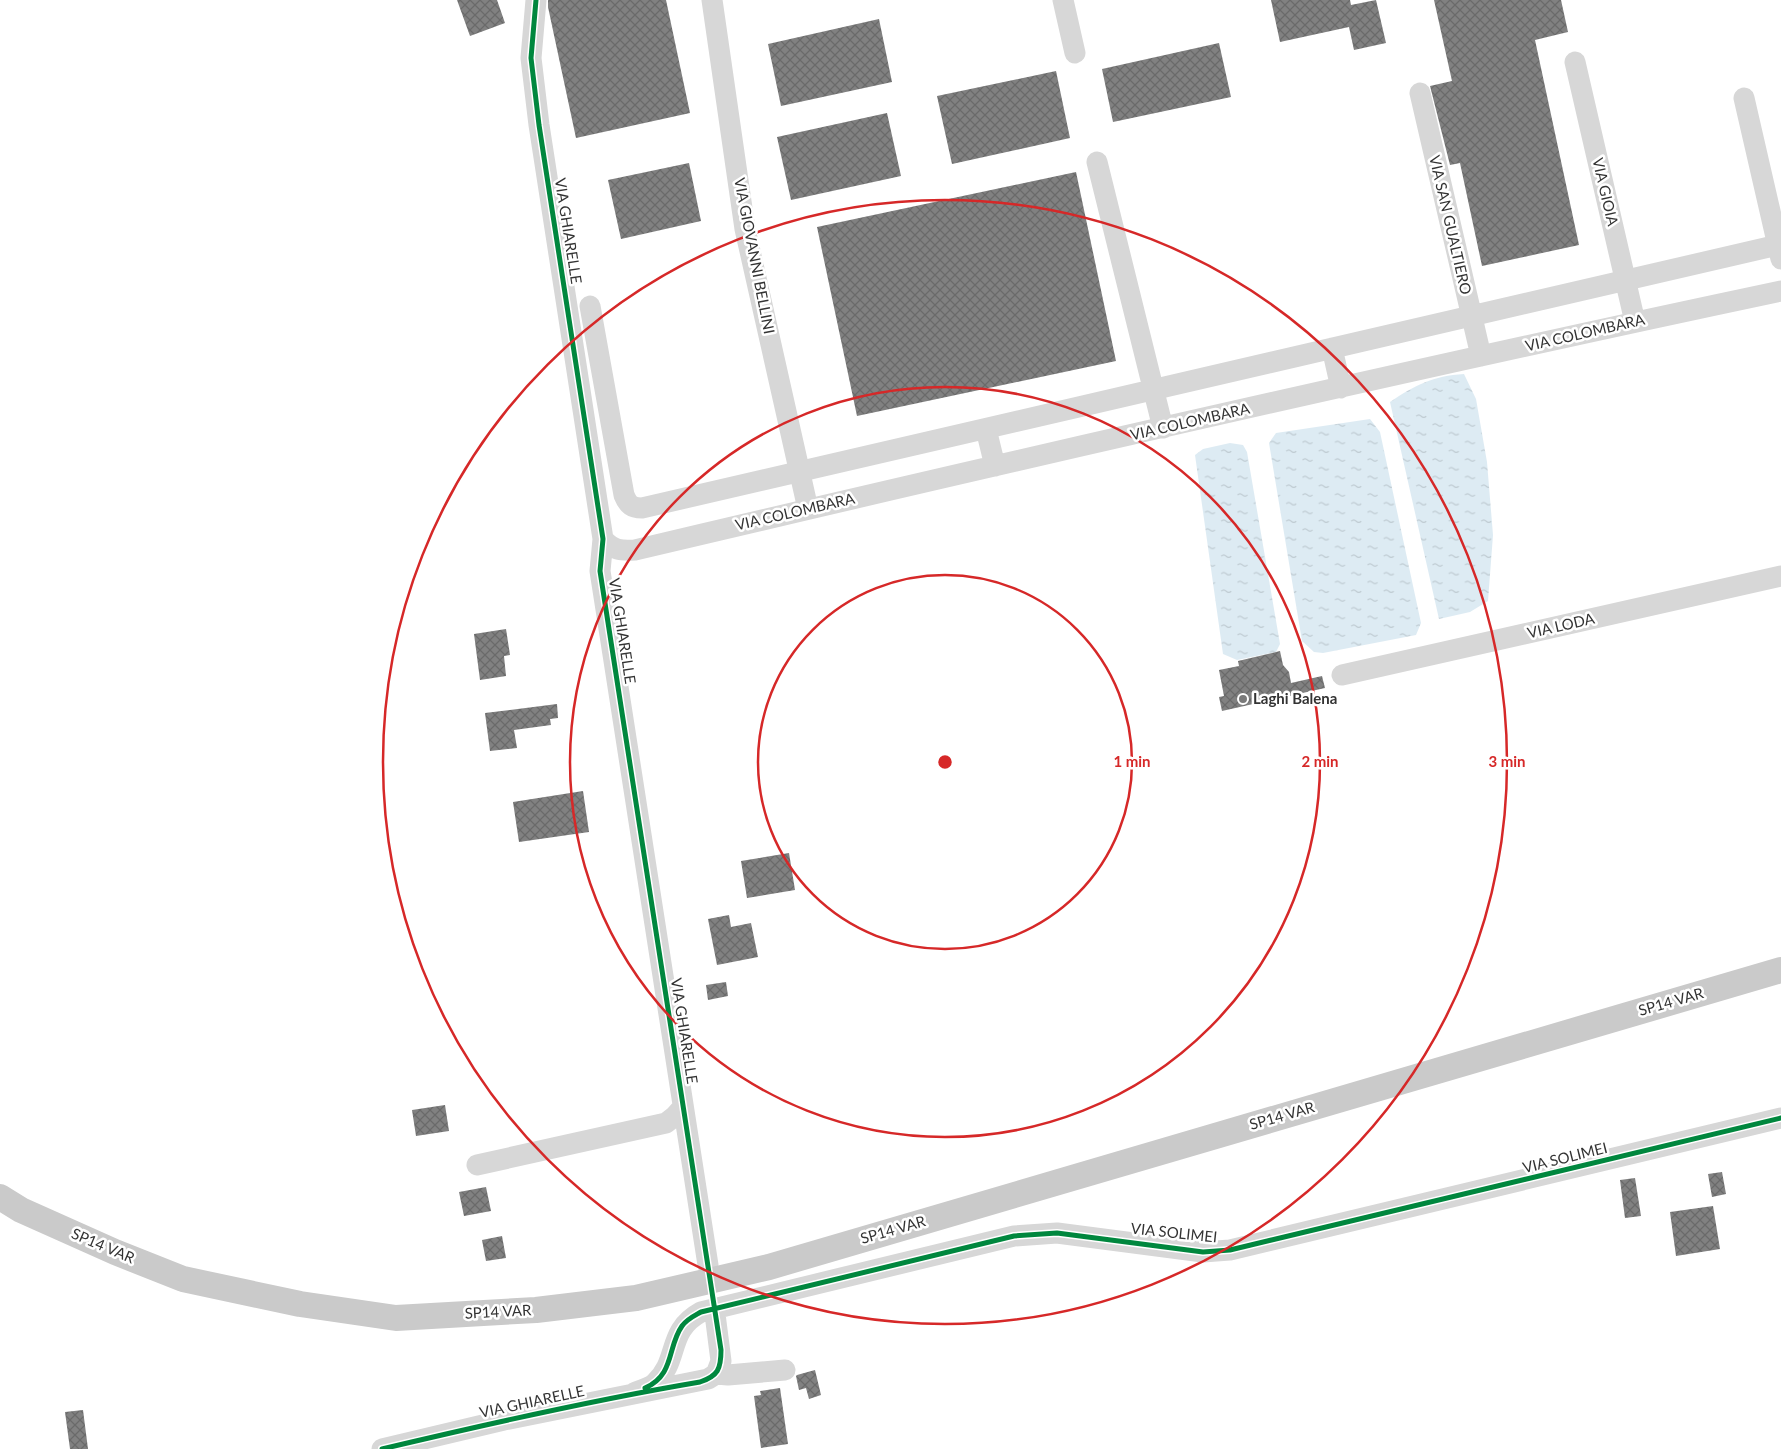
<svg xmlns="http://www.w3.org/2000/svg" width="1781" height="1449" viewBox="0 0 1781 1449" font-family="Lato,sans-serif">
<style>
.water{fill:url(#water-ripples)}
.building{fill:url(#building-cross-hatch)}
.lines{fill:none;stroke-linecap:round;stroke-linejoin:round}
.minor{stroke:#d7d7d7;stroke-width:21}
.major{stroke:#cacaca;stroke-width:26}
.cycleway-casing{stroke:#fff;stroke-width:8}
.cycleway{stroke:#00873e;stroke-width:5}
.ring{fill:none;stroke:#d62828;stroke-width:2.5}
.poi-dot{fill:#7a7a7a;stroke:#fff;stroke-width:2}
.labels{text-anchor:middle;stroke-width:5;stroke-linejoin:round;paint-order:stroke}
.street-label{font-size:15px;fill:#333;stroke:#fff}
.poi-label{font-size:15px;font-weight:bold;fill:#333;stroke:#fff;text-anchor:start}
.centre{fill:#d62828;stroke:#fff;stroke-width:2.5}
.ring-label{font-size:15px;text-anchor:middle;font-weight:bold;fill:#d62828;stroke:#fff;stroke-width:5;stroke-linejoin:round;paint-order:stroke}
</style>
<defs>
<pattern id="water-ripples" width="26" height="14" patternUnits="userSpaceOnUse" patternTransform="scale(1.25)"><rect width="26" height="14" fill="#ddebf3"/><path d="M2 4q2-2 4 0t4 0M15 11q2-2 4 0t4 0" fill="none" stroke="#becad1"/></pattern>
<pattern id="building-cross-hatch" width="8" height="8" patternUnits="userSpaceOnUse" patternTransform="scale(1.25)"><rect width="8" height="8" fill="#818181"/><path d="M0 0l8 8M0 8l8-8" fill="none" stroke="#6a6a6a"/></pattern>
</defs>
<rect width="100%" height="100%" fill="#fff"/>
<path class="water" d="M1464,374L1476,399L1487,462L1493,535L1488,601L1470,612L1439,619L1390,402C1415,385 1433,376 1464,374Z
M1370,419L1380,432L1421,623L1416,635L1323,653L1314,652L1302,641L1269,443L1276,433Z
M1230,443L1243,445L1247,452L1280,644L1276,652L1237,660L1223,654L1195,455L1203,449Z"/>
<path class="building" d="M457,0H497L505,23L470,36Z
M548,0H666L690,113L576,138L548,7Z
M1271,0H1350L1351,5L1376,0L1386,43L1354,50L1349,27L1280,42Z
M1434,0H1561L1568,32L1535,40L1579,245L1482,266L1460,163L1450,165L1430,86L1452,81Z
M879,19L892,82L781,106L768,44Z
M1219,43L1231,97L1113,122L1102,69Z
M1056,71L1070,138L952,164L937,96Z
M887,113L901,176L791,200L777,137Z
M689,163L701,221L621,239L608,180Z
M1076,172L1116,361L857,416L817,227Z
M506,629L510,655L504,656L506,676L480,680L474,634Z
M1280,651L1283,665L1289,672L1291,683L1322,676L1325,688L1222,711L1219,697L1224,696L1219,670L1239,666L1238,661Z
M557,704L558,718L550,719L551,725L514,730L517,748L490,751L485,713Z
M583,791L589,832L519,842L513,802Z
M789,853L795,890L747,898L741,861Z
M729,915L731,927L751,923L758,957L717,965L708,919Z
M726,982L728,996L708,1000L706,985Z
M445,1105L449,1131L416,1136L412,1110Z
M1722,1172L1726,1194L1712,1197L1708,1174Z
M1635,1178L1641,1216L1625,1218L1620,1180Z
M486,1187L491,1211L464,1216L459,1192Z
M1713,1206L1720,1249L1676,1256L1670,1212Z
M502,1236L506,1258L486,1261L482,1240Z
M815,1370L821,1395L809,1399L806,1388L799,1390L796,1376L797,1375Z
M780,1388L788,1444L761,1448L754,1396L761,1395L760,1391Z
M83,1410L88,1449H70L65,1412Z"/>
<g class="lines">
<path class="minor" d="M536,0L531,58L539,125L603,539L600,571L708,1265
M712,0L745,229L808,509
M1063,0L1075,53
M1575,62L1635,322
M1420,93L1481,356
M1744,98L1781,259
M1097,162L1163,428
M590,306L624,495C628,505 632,508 642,508L1778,245
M1332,348L1341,388
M986,429L995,466
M603,539C613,550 620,551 635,550C1016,460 1398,372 1781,291
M1342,675L1781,576
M477,1165L666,1123L675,1116L683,1107
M716,1374L728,1375L785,1370
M634,1393C640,1390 650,1388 655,1383C680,1360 666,1331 701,1312L1014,1236L1057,1233L1203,1252L1230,1250L1781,1118
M382,1449L504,1420L708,1379L716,1374L721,1361L715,1314"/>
<path class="major" d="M0,1197L21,1210L115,1252L183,1279L300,1304L396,1318L536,1310L636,1298L769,1267L1781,970"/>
<defs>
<path id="cycleway" d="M645,1388C675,1375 667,1347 682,1326C687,1319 694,1316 701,1312L1014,1236L1057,1233L1203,1252L1230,1250L1781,1118
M382,1449C487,1424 593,1400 700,1382C718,1376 721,1369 721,1350L600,571L603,539L539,125L531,58L536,0"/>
</defs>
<use href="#cycleway" class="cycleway-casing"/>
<use href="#cycleway" class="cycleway"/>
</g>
<g class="ring">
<circle cx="945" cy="762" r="187"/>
<circle cx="945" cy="762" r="375"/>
<circle cx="945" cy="762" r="562"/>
</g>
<circle class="poi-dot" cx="1243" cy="699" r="5"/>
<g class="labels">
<g class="street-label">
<text transform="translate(1605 192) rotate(77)" y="5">VIA GIOIA</text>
<text transform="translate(1450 225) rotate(77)" y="5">VIA SAN GUALTIERO</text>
<text transform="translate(568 231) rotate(81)" y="5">VIA GHIARELLE</text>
<text transform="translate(754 256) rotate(79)" y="5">VIA GIOVANNI BELLINI</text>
<text transform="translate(1585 333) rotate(-13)" y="5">VIA COLOMBARA</text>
<text transform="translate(1190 422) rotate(-13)" y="5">VIA COLOMBARA</text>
<text transform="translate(795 512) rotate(-13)" y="5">VIA COLOMBARA</text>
<text transform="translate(1561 626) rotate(-13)" y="5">VIA LODA</text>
<text transform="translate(622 631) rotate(81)" y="5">VIA GHIARELLE</text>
<text transform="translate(1671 1002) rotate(-16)" y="5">SP14 VAR</text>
<text transform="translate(684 1031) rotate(81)" y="5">VIA GHIARELLE</text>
<text transform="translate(1282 1116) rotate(-16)" y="5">SP14 VAR</text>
<text transform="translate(1565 1158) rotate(-14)" y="5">VIA SOLIMEI</text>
<text transform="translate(893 1230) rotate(-16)" y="5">SP14 VAR</text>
<text transform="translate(1174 1233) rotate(6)" y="5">VIA SOLIMEI</text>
<text transform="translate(103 1246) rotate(23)" y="5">SP14 VAR</text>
<text transform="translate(498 1312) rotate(-3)" y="5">SP14 VAR</text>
<text transform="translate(532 1402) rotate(-12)" y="5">VIA GHIARELLE</text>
</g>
<g class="poi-label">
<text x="1253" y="704">Laghi Balena</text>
</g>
</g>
<circle cx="945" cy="762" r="8" class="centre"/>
<g class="ring-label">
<text x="1132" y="767">1 min</text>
<text x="1320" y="767">2 min</text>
<text x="1507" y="767">3 min</text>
</g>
</svg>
